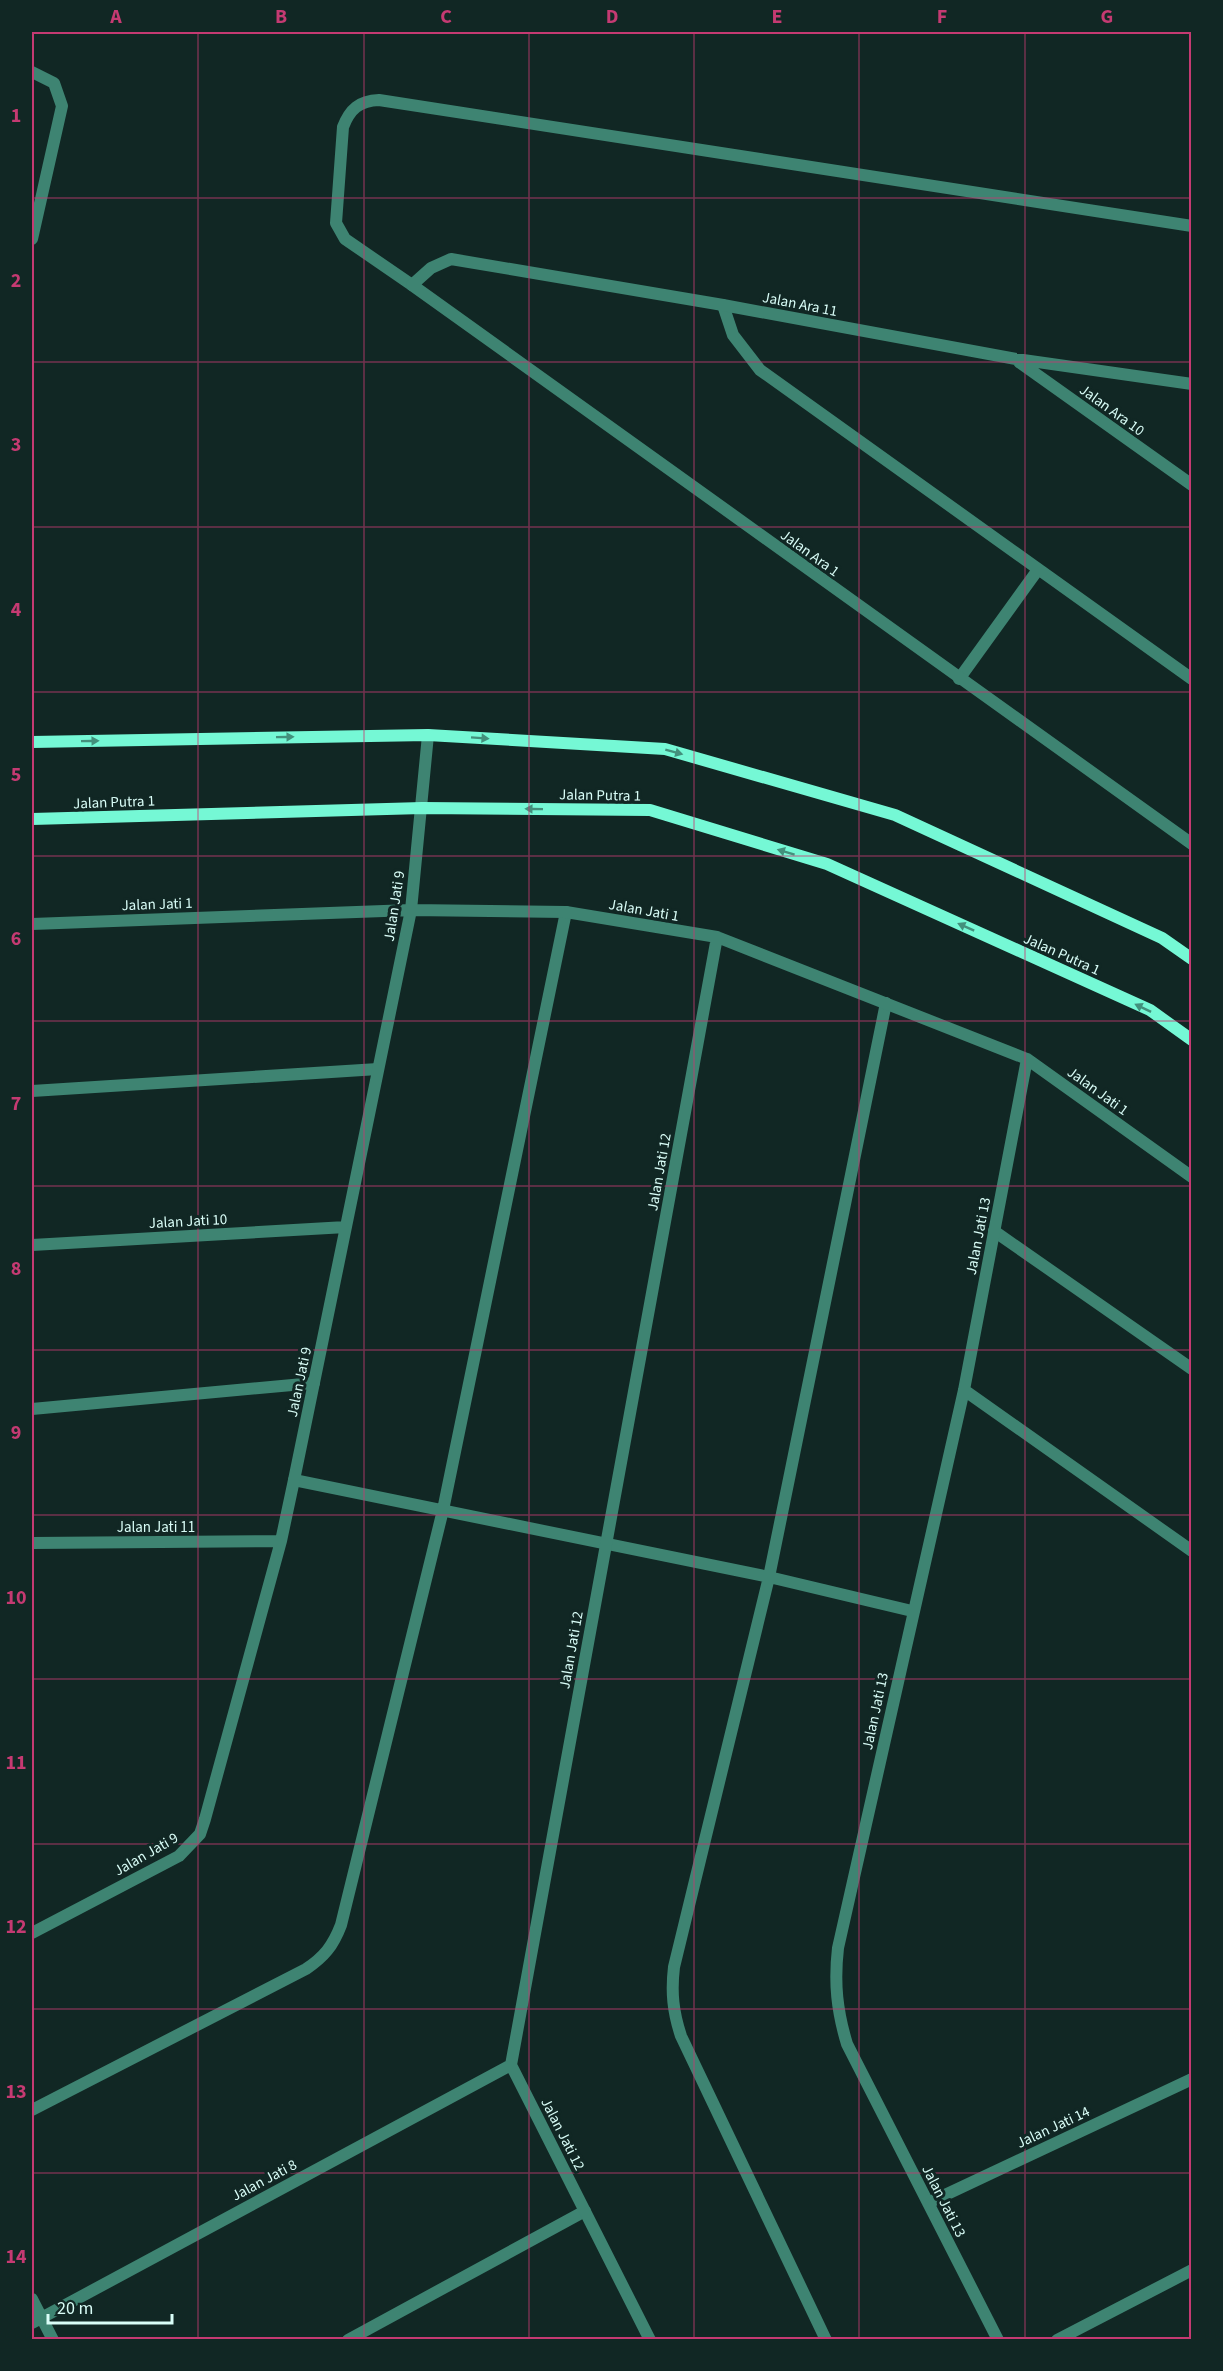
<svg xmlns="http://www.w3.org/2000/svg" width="1223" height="2371" viewBox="0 0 1223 2371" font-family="'Source Sans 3',sans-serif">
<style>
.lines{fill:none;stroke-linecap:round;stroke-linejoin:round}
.lane{stroke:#3e8472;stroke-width:12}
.street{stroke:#3e8472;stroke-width:12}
.secondary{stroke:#75f8d5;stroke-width:12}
.oneway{fill:#43907c}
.grid{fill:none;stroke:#c53a72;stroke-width:1.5;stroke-opacity:0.55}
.labels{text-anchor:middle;stroke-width:6;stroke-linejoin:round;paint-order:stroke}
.street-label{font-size:15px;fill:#d9fdf7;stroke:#112724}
.neatline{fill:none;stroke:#c53a72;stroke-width:2}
.grid-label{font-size:20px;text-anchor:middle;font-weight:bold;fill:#c53a72}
</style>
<rect width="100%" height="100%" fill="#112724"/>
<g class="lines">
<path class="lane" d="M412,285L345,239L336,223L343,127C350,109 359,101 379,100L1192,226
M723,305L733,335L760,370L1192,679
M959,679L1037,571
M32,1091L378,1069
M994,1231L1192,1369
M32,1409L314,1383
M294,1480L769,1577L912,1611
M32,2110L306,1969C324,1957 333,1946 341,1925L443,1510L566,912
M348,2340L585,2211
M826,2340L681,2036C673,2012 671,1992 674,1967L769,1577L886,1003
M1057,2340L1192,2270"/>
<path class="street" d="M32,72L54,83L62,106L32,239
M1019,362L1192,485
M1192,384L1016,359L723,305L451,259L431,268L412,285L1192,844
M32,924L411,910L566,912L717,937L1027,1059L1192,1177
M32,1245L346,1227
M964,1390L1192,1551
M32,1543L281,1541
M32,1933L179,1856L200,1834L205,1819L281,1541L294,1480L411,910L428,735
M928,2203L1192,2079
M32,2299L53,2340
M32,2323L511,2065
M650,2340L511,2065L717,937
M998,2340L847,2044C837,2011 834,1983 838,1948L964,1390L1027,1059"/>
<path class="secondary" d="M32,742L428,735L665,749L895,815L1162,938L1192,959
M32,819L422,808L650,810L827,864L1150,1010L1192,1040"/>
</g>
<defs><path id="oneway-solid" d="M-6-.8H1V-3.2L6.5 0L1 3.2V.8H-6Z" transform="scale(1.5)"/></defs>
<g class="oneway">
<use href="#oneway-solid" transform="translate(285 737) rotate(-1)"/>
<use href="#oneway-solid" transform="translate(480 738) rotate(4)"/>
<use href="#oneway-solid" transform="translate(90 741) rotate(-1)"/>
<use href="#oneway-solid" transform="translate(674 752) rotate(15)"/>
<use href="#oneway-solid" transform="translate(534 809) rotate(-179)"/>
<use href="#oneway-solid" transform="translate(786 852) rotate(-163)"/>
<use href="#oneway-solid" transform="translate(966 927) rotate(-156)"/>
<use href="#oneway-solid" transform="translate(1143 1008) rotate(-154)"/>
</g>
<path class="grid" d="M198,32V2340M364,32V2340M529,32V2340M694,32V2340M859,32V2340M1025,32V2340M32,198H1192M32,362H1192M32,527H1192M32,692H1192M32,856H1192M32,1021H1192M32,1186H1192M32,1350H1192M32,1515H1192M32,1679H1192M32,1844H1192M32,2009H1192M32,2173H1192"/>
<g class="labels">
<g class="street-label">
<text transform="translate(800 304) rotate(11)" y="5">Jalan Ara 11</text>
<text transform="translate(1112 410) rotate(36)" y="5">Jalan Ara 10</text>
<text transform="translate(810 553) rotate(36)" y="5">Jalan Ara 1</text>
<text transform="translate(600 795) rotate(1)" y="5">Jalan Putra 1</text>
<text transform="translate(114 802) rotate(-2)" y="5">Jalan Putra 1</text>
<text transform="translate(157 904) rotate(-2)" y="5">Jalan Jati 1</text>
<text transform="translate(394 906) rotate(-81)" y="5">Jalan Jati 9</text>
<text transform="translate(644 910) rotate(10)" y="5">Jalan Jati 1</text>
<text transform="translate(1062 954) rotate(24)" y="5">Jalan Putra 1</text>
<text transform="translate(1098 1091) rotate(36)" y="5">Jalan Jati 1</text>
<text transform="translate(659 1172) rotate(-80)" y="5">Jalan Jati 12</text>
<text transform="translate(188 1221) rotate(-3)" y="5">Jalan Jati 10</text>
<text transform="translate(978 1236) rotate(-79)" y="5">Jalan Jati 13</text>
<text transform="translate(299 1382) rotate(-78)" y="5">Jalan Jati 9</text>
<text x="156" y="1532">Jalan Jati 11</text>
<text transform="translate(571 1650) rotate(-80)" y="5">Jalan Jati 12</text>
<text transform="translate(875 1711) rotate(-78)" y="5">Jalan Jati 13</text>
<text transform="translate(146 1854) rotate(-30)" y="5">Jalan Jati 9</text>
<text transform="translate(1053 2127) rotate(-25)" y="5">Jalan Jati 14</text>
<text transform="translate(563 2134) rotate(63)" y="5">Jalan Jati 12</text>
<text transform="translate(264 2180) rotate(-28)" y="5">Jalan Jati 8</text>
<text transform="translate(944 2201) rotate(63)" y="5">Jalan Jati 13</text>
</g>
</g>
<rect width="1223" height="2371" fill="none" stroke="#112724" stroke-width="66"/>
<path d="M48 2314v9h124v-9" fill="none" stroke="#d9fdf7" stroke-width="3"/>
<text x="57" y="2314" font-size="18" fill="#d9fdf7" stroke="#112724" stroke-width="4.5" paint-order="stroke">20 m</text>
<rect x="33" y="33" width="1157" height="2305" class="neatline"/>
<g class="grid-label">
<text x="116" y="23">A</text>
<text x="281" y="23">B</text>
<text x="446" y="23">C</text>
<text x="612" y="23">D</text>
<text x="777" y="23">E</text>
<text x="942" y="23">F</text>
<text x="1107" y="23">G</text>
<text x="16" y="122">1</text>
<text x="16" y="287">2</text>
<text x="16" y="451">3</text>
<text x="16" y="616">4</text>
<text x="16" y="781">5</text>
<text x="16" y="945">6</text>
<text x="16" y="1110">7</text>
<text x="16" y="1275">8</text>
<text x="16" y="1439">9</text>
<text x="16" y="1604">10</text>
<text x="16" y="1769">11</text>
<text x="16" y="1933">12</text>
<text x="16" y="2098">13</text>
<text x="16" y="2263">14</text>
</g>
</svg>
